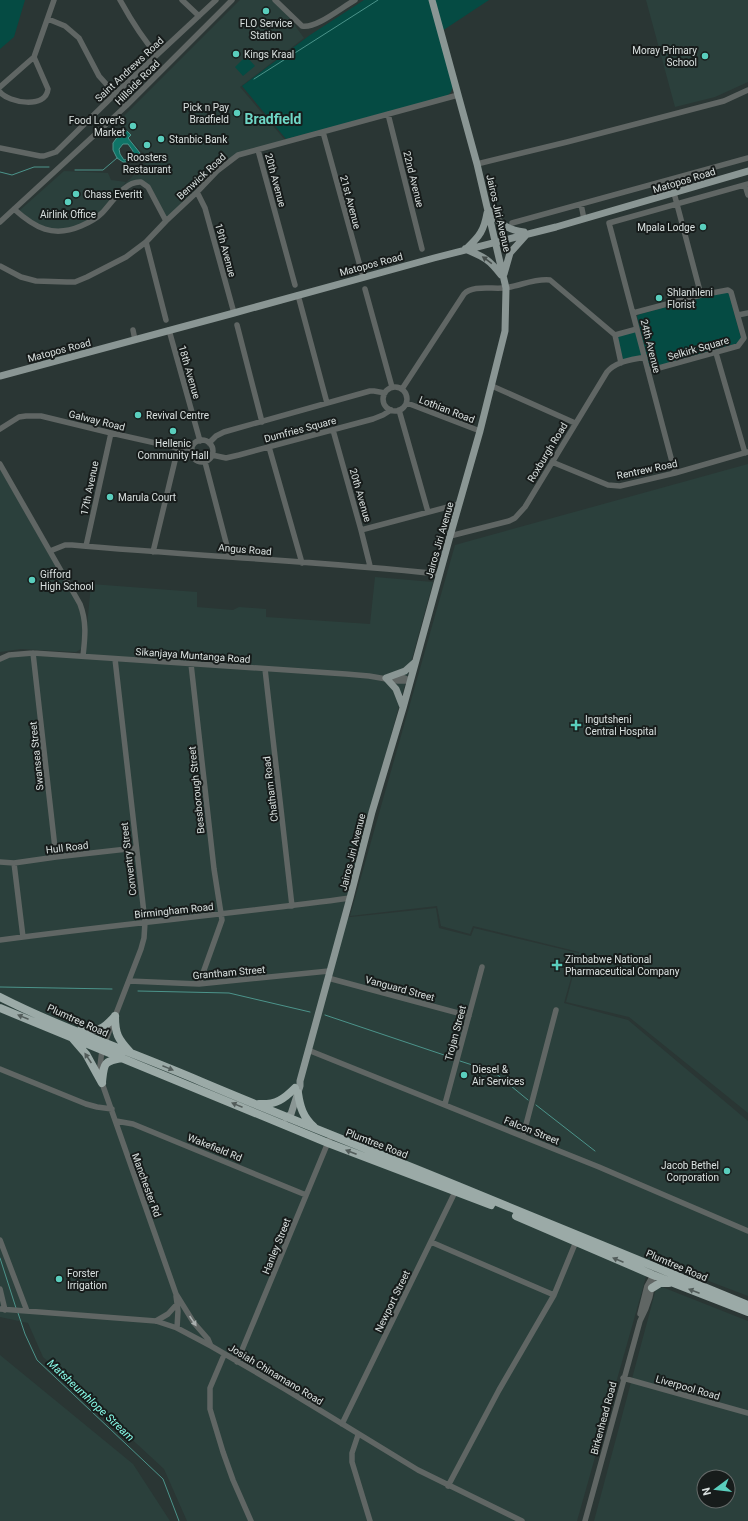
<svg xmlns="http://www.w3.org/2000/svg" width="748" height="1521" viewBox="0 0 748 1521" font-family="Roboto,sans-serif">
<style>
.built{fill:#2b403c;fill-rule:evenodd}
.green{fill:#054b43}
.water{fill:#0f7467;stroke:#4c948b;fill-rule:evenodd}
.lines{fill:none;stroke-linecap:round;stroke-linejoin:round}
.stream{stroke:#4c948b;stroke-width:1}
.minor{stroke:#606664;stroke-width:5.5}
.major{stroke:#8a9694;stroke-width:7}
.highway{stroke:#9baaa7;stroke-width:8}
.oneway{fill:#454d4b}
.oneway2{fill:#525c5a}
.oneway3{fill:#a9afae}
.poi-dot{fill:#5acebd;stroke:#171c1b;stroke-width:1.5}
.labels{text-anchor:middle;stroke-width:4;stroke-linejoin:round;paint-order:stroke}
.poi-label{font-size:10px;fill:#d9e0df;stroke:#171c1b;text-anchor:start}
.street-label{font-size:10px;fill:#d9e0df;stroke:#171c1b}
.water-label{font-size:11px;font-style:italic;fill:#87fbe8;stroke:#171c1b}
.district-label{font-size:14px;font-weight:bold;fill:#6fd7c6;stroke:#171c1b}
</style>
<rect width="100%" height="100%" fill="#2a3634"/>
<path class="built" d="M240,0H273L288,16L304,38L240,87L285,140L240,155L232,161L168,221L143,181L123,186L151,158L140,150L129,138L131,135L118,122Z
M646,0H748V82L715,97L675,107Z
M64,171L108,173L111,180L126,182L100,213L88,221L66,230H56L33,223L19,211Z
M748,464V1113L629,1017L566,1002L579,952L473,926L470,934L441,926L437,906L350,916L455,545Z
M0,468L79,605L83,626L81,649L76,652L21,649L0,652Z
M375,577L433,582L341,918L436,908L439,928L471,936L474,928L578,953L564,1003L628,1020L748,1121V1296L651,1259L577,1521H187L164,1469L43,1357L28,1323L0,1317V661L9,657L18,655L84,658L91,584L197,592V607L233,610L239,607L266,609V617L370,624Z
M657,1285L748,1321V1521H594ZM704,1477H728V1501H704Z
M0,1355L133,1464L170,1521H0Z"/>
<path class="green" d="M0,0H25L14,37L0,49Z
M364,0H489L439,33L453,87L451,92L446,97L286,139L242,86L310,35Z
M246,56L255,66L243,76L235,67Z
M723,292H727L729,294L741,338L739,343L651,368L649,366L637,316L640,314Z
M636,331L642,355L623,360L617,336Z"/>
<path class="water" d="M124,128L131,135L128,138L140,153V157L136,161L123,162L117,158L113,150V143ZM128,144L133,151L131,158L124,160L120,154L119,149L123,144Z"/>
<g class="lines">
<path class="stream" d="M254,79L378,0
M75,170H103L117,158
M0,172L12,175L34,167H49
M0,987L112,989
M138,991L229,993L310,1012
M325,1015L453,1058
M460,1061L494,1072L528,1100
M536,1105L595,1151
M0,1258L16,1308
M18,1313L25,1334L37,1360L163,1479L179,1521"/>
<path class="minor" d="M120,0C131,20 142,38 157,55
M182,0L199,16
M275,0L302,26C316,29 342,7 355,0
M48,19L65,26L79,38L99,76L126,106
M0,87L34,57L54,0
M0,92C9,103 46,109 48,89L34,57
M388,114L422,249
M323,132L363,277
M0,148L40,156H44L56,152L115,94L216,0
M258,150L295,285
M477,164L567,142L724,101L748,90
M745,185L748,195
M197,192L205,208L234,313
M674,193L701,295
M581,204L584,219
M14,209C35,228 53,238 81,226C88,223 96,219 102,213C112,203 124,181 141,182L148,187L166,221
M0,222L126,106L232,0
M512,223L748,158
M146,242L166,320
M0,266L21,277L36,281L67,282H75L87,277L126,257L146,242L166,221L197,192L217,171L238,155L458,95
M365,289L392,387
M298,295L327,403
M633,313L701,295L728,290L731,292L744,338L738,346L648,371
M738,315L748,313
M237,325L262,422
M133,330L135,340
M169,330L200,441
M615,335L621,363
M716,353L745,453
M492,386L575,423
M383 399a12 12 0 1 1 24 0a12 12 0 1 1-24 0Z
M402,389L464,294C472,285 491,289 503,288C518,287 534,278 550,280L615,335L637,329
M407,403L480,431
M399,410L428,512
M0,429L19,417L26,416H41L111,433L178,448H192
M333,430L361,530L370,566
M191 451a11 11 0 1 1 22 0a11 11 0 1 1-22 0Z
M209,443L216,436L224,432L370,391H374L385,393
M269,447L302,563
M212,455L226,458L239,455L373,419L383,415L391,410
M205,462L228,550L229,556
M552,462L608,485L620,486L675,473L748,452
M0,464L80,604C87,622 85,638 83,656
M675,473L609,223L748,184
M361,530L459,504
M450,536L509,521L515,518L525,507L607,372C616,361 632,360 645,357
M86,546L111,433
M50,551L65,545H72C195,556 317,561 440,574
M153,552L178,448
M33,653L56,857
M0,659L9,655L33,653L346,674L369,676L398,681H410
M115,659L145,922L144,938L141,949L102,1050L100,1066L102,1083L176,1294L194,1323L208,1339L211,1346
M191,664L214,869L222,920L199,984
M265,669L292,906
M394,677C400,676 405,677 410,681
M0,862L14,863L56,857L136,848
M14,863L23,937
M0,940C117,924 234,914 350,898
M328,978L469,1016
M129,981L199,984L329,971
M308,1050L599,1167L748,1231
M0,1069L86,1104L97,1107L112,1109
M445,1104L482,967
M116,1121L133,1124L306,1195
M523,1136L556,1010
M0,1240L27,1311
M431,1242L554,1295
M0,1289L5,1310
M176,1296L178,1311L177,1328
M0,1309L156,1321L177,1328L211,1346L285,1389L418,1470L522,1521
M640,1314L647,1286L652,1277
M156,1321L168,1314L177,1304
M224,1355L210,1388V1409L223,1452L233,1480L251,1521
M237,1362L329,1140
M623,1378L748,1413
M342,1424L456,1190
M358,1435L352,1453V1462L370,1521
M448,1486L499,1390L554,1295L577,1239
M585,1521L640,1321C647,1308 653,1290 653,1275"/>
<path class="major" d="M489,210C499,223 507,230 524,232
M467,248C480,236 484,230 487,213
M465,249C484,257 489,259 501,275
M504,274L510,253L527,234
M0,376L234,313L434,258L556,227L748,171
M403,707L396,689L386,678L405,671L414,663
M286,1118L291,1114L300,1086V1081L350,898L372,812L403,708L450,536L480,431L505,331L506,288L495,241L477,164L432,0"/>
<path class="highway" d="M0,997C65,1030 135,1053 202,1082C287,1118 373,1151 458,1186C555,1225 651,1266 748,1305
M0,1008L328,1143L491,1205
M115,1016C115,1034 118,1039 130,1052
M81,1030C99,1031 103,1030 115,1016
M73,1039L86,1054L102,1083
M102,1082C104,1064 103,1061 122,1058
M298,1093C300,1107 303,1117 314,1127
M259,1104C276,1105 284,1099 295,1088
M516,1216L653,1275L748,1312
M652,1288L660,1283H669"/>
</g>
<defs><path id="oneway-solid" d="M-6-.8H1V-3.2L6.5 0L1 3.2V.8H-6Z"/></defs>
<use class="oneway" href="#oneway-solid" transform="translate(487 260) rotate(-144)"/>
<g class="oneway2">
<use href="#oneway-solid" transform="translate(23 1017) rotate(-158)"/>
<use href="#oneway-solid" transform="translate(88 1058) rotate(-124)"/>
<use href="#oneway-solid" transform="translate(168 1068) rotate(22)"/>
<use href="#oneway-solid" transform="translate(237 1105) rotate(-158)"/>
<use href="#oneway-solid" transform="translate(351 1152) rotate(-159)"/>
<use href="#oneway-solid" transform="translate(618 1260) rotate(-157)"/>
<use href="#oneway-solid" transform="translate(694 1291) rotate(-159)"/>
</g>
<use class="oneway3" href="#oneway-solid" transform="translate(193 1321) rotate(56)"/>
<g class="poi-dot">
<circle cx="266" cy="11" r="4"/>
<circle cx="236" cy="54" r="4"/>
<circle cx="705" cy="56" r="4"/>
<circle cx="237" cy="113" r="4"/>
<circle cx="133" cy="126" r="4"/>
<circle cx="161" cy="139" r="4"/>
<circle cx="147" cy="145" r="4"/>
<circle cx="76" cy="194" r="4"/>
<circle cx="68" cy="202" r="4"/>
<circle cx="703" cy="227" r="4"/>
<circle cx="659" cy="298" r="4"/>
<circle cx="138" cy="415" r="4"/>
<circle cx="173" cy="431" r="4"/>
<circle cx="110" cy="497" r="4"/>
<circle cx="32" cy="580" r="4"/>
<path d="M574 719h4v4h4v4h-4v4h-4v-4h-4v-4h4z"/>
<path d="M555 959h4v4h4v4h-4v4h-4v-4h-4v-4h4z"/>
<circle cx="464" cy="1075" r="4"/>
<circle cx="727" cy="1171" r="4"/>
<circle cx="59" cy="1279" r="4"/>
</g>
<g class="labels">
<g class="poi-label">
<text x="266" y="27" text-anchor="middle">FLO Service<tspan x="266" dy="12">Station</tspan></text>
<text x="697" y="54" text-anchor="end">Moray Primary<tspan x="697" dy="12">School</tspan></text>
<text x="244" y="58">Kings Kraal</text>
<text x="229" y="111" text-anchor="end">Pick n Pay<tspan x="229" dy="12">Bradfield</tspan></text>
<text x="125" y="124" text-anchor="end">Food Lover’s<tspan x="125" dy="12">Market</tspan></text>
<text x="169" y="143">Stanbic Bank</text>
<text x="147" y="161" text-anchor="middle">Roosters<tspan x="147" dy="12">Restaurant</tspan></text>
<text x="84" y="198">Chass Everitt</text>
<text x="68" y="218" text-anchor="middle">Airlink Office</text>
<text x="695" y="231" text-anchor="end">Mpala Lodge</text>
<text x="667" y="296">Shlanhleni<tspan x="667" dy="12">Florist</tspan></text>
<text x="146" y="419">Revival Centre</text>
<text x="173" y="447" text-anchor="middle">Hellenic<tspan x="173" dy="12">Community Hall</tspan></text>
<text x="118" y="501">Marula Court</text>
<text x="40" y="578">Gifford<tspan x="40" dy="12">High School</tspan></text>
<text x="585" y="723">Ingutsheni<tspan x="585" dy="12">Central Hospital</tspan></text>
<text x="565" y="963">Zimbabwe National<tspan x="565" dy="12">Pharmaceutical Company</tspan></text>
<text x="472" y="1073">Diesel &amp;<tspan x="472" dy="12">Air Services</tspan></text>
<text x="719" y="1169" text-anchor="end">Jacob Bethel<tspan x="719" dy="12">Corporation</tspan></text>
<text x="67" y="1277">Forster<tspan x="67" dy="12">Irrigation</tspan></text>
</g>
<g class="street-label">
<text transform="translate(129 69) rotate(-43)" y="4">Saint Andrews Road</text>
<text transform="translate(137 82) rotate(-45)" y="4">Hillside Road</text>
<text transform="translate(201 176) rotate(-43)" y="4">Benwick Road</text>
<text transform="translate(414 179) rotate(76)" y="4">22nd Avenue</text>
<text transform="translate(276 180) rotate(75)" y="4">20th Avenue</text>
<text transform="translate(684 180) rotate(-17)" y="4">Matopos Road</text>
<text transform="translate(351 202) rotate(75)" y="4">21st Avenue</text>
<text transform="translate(499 213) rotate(77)" y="4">Jairos Jiri Avenue</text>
<text transform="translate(226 250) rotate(75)" y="4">19th Avenue</text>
<text transform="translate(371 264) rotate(-15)" y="4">Matopos Road</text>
<text transform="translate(651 346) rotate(76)" y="4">24th Avenue</text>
<text transform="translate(698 348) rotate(-16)" y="4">Selkirk Square</text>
<text transform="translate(59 350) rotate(-15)" y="4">Matopos Road</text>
<text transform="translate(190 372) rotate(74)" y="4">18th Avenue</text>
<text transform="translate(447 409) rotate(21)" y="4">Lothian Road</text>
<text transform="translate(97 420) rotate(14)" y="4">Galway Road</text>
<text transform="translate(300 429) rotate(-15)" y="4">Dumfries Square</text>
<text transform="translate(547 452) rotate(-59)" y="4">Roxburgh Road</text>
<text transform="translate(647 469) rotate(-12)" y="4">Rentrew Road</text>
<text transform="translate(89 488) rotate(-78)" y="4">17th Avenue</text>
<text transform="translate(361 495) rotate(74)" y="4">20th Avenue</text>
<text transform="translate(439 540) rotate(-74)" y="4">Jairos Jiri Avenue</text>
<text transform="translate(245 549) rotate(5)" y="4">Angus Road</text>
<text transform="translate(193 655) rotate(4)" y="4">Sikanjaya Muntanga Road</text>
<text transform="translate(36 756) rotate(-96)" y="4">Swansea Street</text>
<text transform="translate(270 789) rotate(-97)" y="4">Chatham Road</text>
<text transform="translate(196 790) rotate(-96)" y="4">Bessborough Street</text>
<text transform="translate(67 847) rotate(-7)" y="4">Hull Road</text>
<text transform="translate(352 852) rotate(-76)" y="4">Jairos Jiri Avenue</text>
<text transform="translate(128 859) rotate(-97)" y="4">Conventry Street</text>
<text transform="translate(174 910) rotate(-6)" y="4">Birmingham Road</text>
<text transform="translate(229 972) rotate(-5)" y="4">Grantham Street</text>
<text transform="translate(400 988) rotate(15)" y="4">Vanguard Street</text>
<text transform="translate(78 1020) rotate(24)" y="4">Plumtree Road</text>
<text transform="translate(455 1033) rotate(-75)" y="4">Trojan Street</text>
<text transform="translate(532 1130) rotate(22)" y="4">Falcon Street</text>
<text transform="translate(377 1143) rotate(21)" y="4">Plumtree Road</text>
<text transform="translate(215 1147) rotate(22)" y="4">Wakefield Rd</text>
<text transform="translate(147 1185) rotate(70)" y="4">Manchester Rd</text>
<text transform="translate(276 1246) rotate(-68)" y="4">Hanley Street</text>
<text transform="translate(677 1265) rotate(23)" y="4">Plumtree Road</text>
<text transform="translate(392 1301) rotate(-64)" y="4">Newport Street</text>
<text transform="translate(276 1374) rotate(31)" y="4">Josiah Chinamano Road</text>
<text transform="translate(688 1387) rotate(16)" y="4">Liverpool Road</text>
<text transform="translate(603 1418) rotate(-75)" y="4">Birkenhead Road</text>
</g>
<g class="water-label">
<text transform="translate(91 1400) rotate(43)" y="4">Matsheumhlope Stream</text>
</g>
<g class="district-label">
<text x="273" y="124">Bradfield</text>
</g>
</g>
<g transform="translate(716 1489) rotate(255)"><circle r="19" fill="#171c1b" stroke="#656a69"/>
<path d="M0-3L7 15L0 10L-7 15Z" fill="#5acebd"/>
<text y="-6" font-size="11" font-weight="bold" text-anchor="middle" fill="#d9e0df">N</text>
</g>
</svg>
